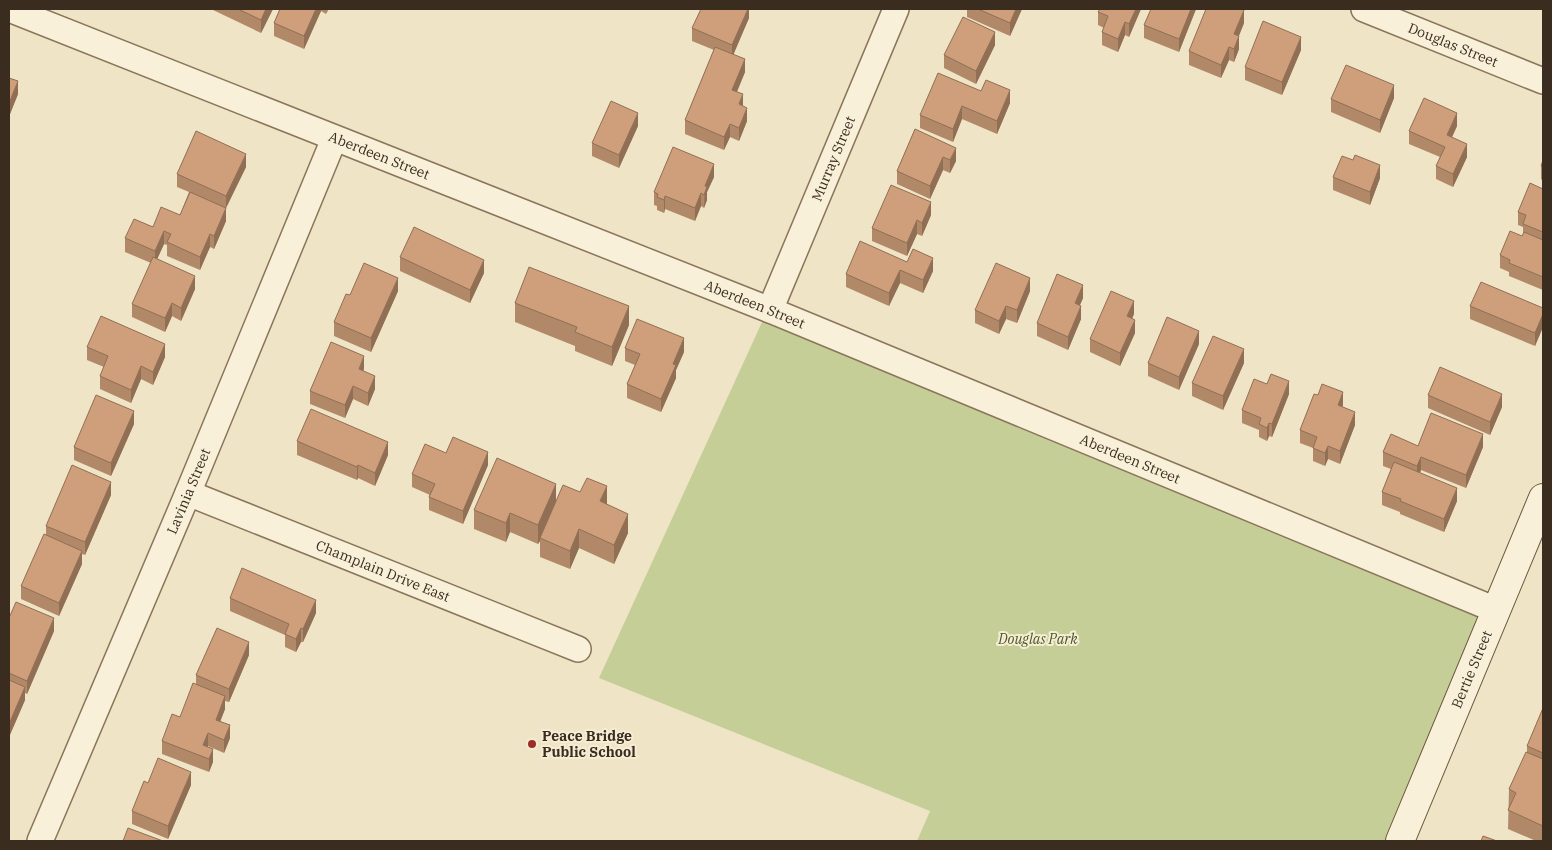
<svg xmlns="http://www.w3.org/2000/svg" width="1552" height="850" viewBox="0 0 1552 850" font-family="'IBM Plex Serif',serif">
<style>
.green{fill:#c6ce98}
.lines{fill:none;stroke-linecap:round;stroke-linejoin:round}
.street-casing{stroke:#8a755b;stroke-width:28}
.secondary-casing{stroke:#6c563e;stroke-width:30}
.street{stroke:#f9f0d9;stroke-width:25}
.secondary{stroke:#f9f0d9;stroke-width:28}
.wall{fill:#b18969}
.shaded-wall{fill:#906f55}
.building{fill:#ce9f7a;stroke:#906f55}
.poi-dot{fill:#9b2c29;stroke:#f6edd5;stroke-width:2}
.labels{text-anchor:middle;stroke-width:4;stroke-linejoin:round;paint-order:stroke}
.street-label{font-size:14px;fill:#3a2d1f;stroke:#f6edd5}
.park-label{font-size:14px;font-style:italic;fill:#495725;stroke:#f6edd5}
.poi-label{font-size:14px;font-weight:bold;fill:#3a2d1f;stroke:#f6edd5;text-anchor:start}
</style>
<rect width="100%" height="100%" fill="#efe4c5"/>
<path class="green" d="M768,309L1496,610L1397,841H917L930,811L599,678Z"/>
<g class="lines">
<defs>
<g id="street">
<path id="s1" d="M9,9L770,310L1496,610"/>
<path id="s2" d="M1364,9L1543,81"/>
<path id="s3" d="M770,310L896,9"/>
<path id="s4" d="M188,493L578,649"/>
<path id="s5" d="M40,841L188,493L334,139"/>
</g>
<g id="secondary">
<path id="s6" d="M1400,841L1543,498"/>
</g>
</defs>
<use href="#street" class="street-casing"/>
<use href="#secondary" class="secondary-casing"/>
<use href="#street" class="street"/>
<use href="#secondary" class="secondary"/>
</g>
<path class="wall" d="M211,9H273L261,33Z
M280,9H329L326,14L321,11L304,49L274,36V23Z
M749,9V18L733,54L745,72L737,92L743,106L747,121L739,141L730,137L724,150L685,134V120L714,50L692,41V28Z
M967,9H1022L1010,36L967,17Z
M1100,9H1141L1129,37L1125,35L1118,52L1102,45V32L1104,28L1098,25V12Z
M1196,9L1179,52L1144,38V25Z
M1244,23L1239,36V49L1234,62L1229,60L1221,78L1189,65V51Z
M995,45L976,84L944,68V55Z
M1301,50L1282,95L1245,80V67Z
M9,78L18,94L10,114H9Z
M981,91L1010,103L997,134L962,119L953,142L920,128V115Z
M1394,98L1380,133L1331,112V99Z
M638,126L619,168L592,156V143Z
M1457,126L1452,137L1467,157L1453,187L1436,179V166L1440,157L1409,144V131Z
M915,129L956,161L950,173L943,170L930,199L897,184V171Z
M1543,160V181L1541,179V166Z
M246,167L226,208V221L214,249L210,247L200,270L167,256V245L164,244L157,259L195,289L181,321L172,316L165,332L132,317V304L151,263L125,252V238L180,215L189,192L177,187V174Z
M714,177L707,192V200L704,208L701,206L695,221L665,209L664,213L657,210V206L654,205V192Z
M1333,177L1380,178L1370,205L1333,190Z
M1543,189V290L1509,276V272L1500,268V255L1522,236L1523,234V227L1518,225V212Z
M931,215L922,236L917,234L907,256L872,241V228Z
M400,257L484,273L470,303L400,271Z
M907,262L933,271L923,293L900,283L889,306L846,287V274Z
M398,291L371,352L334,336V322L350,295Z
M1030,291L1017,323L1006,319L999,334L975,323V310Z
M1083,298L1080,305L1081,319L1068,350L1037,336V323Z
M515,303L629,325L612,366L575,351V346L515,322Z
M1470,306L1543,308V327L1535,346L1470,319Z
M1134,314L1132,319L1135,333L1120,366L1090,352V339Z
M1199,344L1179,390L1148,376V363Z
M87,347L165,357L153,385L141,379L131,403L100,389V376L104,367L87,360Z
M625,348L684,352L676,370V378L661,412L627,398V384L635,365L625,361Z
M1244,363L1223,410L1192,396V383Z
M364,369L363,370L375,389L368,406L353,399L345,418L310,404V391Z
M1289,394L1272,437L1269,436L1267,441L1259,437V430L1242,423V410Z
M1428,395L1502,407L1490,435L1428,408Z
M1343,405L1342,407L1355,425L1340,464L1328,459L1325,466L1313,461V448L1300,443V430Z
M134,424L111,476L74,460V447Z
M297,441L388,455L375,486L358,478L357,480L297,455Z
M1418,446L1483,447L1466,488L1421,470L1420,473L1457,501L1444,532L1400,514V512L1382,505V492L1391,469L1383,466V452Z
M446,453L488,465L463,524L429,510V497L430,495L412,487V474Z
M111,495L85,555L82,554V564L59,616L21,599V586L46,535V526Z
M556,501L607,504L628,533L614,564L579,548L570,569L540,557V541L538,544L510,532L506,542L474,529V510Z
M230,598L316,613L303,642H301L296,652L285,647V635L230,611Z
M9,618L54,631L27,694L25,693V700L9,737Z
M249,655L229,702L225,701V709L220,721L230,738L224,753L208,746V747L213,762L209,772L162,754V741L180,717L196,684V675Z
M1543,708V841H1536L1508,829L1509,789L1527,752V746Z
M191,785L168,839L132,824V811Z"/>
<path class="shaded-wall" d="M266,9H273L261,33V20Z
M316,9H321V11L304,49V36Z
M748,9H749V18L732,58V45Z
M1016,9H1022L1010,36V23Z
M1136,9H1141L1129,37V24Z
M1191,9H1196L1179,52V39Z
M1244,10V23L1234,47V34Z
M1125,22V35L1118,52V39Z
M995,32V45L976,84V71Z
M1239,36V49L1234,62V49Z
M1301,37V50L1282,95V82Z
M1229,47V60L1221,78V65Z
M745,59V72L732,103V90Z
M18,81V94L10,114V101Z
M1394,85V98L1380,133V120Z
M1010,90V103L997,134V121Z
M743,94V107L739,104Z
M962,106V119L953,142V129Z
M747,108V121L739,141V128Z
M638,113V126L619,168V155Z
M1457,113V126L1447,148V135Z
M730,124V137L724,150V137Z
M1467,144V157L1453,187V174Z
M956,148V161L950,173V160Z
M246,154V167L226,208V221L214,249V236L226,208V196Z
M943,157V170L930,199V186Z
M714,164V177L707,192V200L704,208L705,186Z
M1380,165V178L1370,205V192Z
M701,193V206L695,221V208Z
M665,196V209L664,213V200Z
M931,202V215L922,236V223Z
M10,220V233L9,237V224Z
M917,220V234L907,256V243Z
M164,231V244L155,264V251Z
M210,234V247L200,270V257Z
M933,258V271L923,293V280Z
M484,260V273L470,303V290Z
M900,270V283L889,306V293Z
M195,276V289L181,321V308Z
M398,278V291L371,352V338Z
M1030,278V291L1017,323V310Z
M1083,285V298L1075,316V303Z
M1134,301V314L1127,329V316Z
M172,303V316L165,332V318Z
M629,306V325L612,366V347Z
M1006,306V319L999,334V321Z
M1081,306V319L1068,350V337Z
M1543,314V327L1535,346V333Z
M1135,320V333L1120,366V353Z
M1199,331V344L1179,390V377Z
M684,338V352L676,370V378L661,412V399L673,364Z
M165,344V357L153,385V372Z
M1244,349V363L1223,410V396Z
M364,356V369L359,382V369Z
M141,366V379L131,403V390Z
M375,376V389L368,406V393Z
M1289,381V394L1272,437V424Z
M353,386V399L345,418V405Z
M1343,392V405L1338,418V405Z
M1502,394V407L1490,435V422Z
M134,411V424L111,476V463Z
M1355,412V425L1340,464V451Z
M1269,423V436L1267,441V428Z
M1483,434V447L1466,488V475Z
M388,442V455L375,486V473Z
M1328,446V459L1325,466V453Z
M488,452V465L463,524V511Z
M1421,457V470L1417,479V466Z
M358,465V478L357,480V467Z
M111,482V495L85,555V542Z
M556,484V503L540,538V541L538,544V525Z
M607,486V505L600,501Z
M1457,488V501L1444,532V519Z
M510,513V532L506,542V523Z
M628,514V533L614,564V545Z
M579,529V548L570,569V551Z
M82,551V564L59,616V603Z
M316,600V613L303,642V629Z
M54,618V631L27,694V681Z
M301,628V642L296,652V639Z
M249,642V655L229,702V689Z
M25,687V700L9,737V724Z
M225,696V709L216,733V720Z
M230,725V738L224,753V740Z
M208,733V746L204,757L203,745Z
M213,749V762L209,772V759Z
M191,772V785L168,839V826Z"/>
<path class="building" d="M238,9H266L261,20Z
M280,9H316L304,36L274,23Z
M701,9H748L732,45L692,28Z
M978,9H1016L1010,23Z
M1100,9H1136L1129,24L1125,22L1118,39L1102,32L1108,16L1098,12Z
M1151,9H1191L1179,39L1144,25Z
M1206,9H1240L1244,10L1234,34L1239,36L1234,49L1229,47L1221,65L1189,51Z
M963,17L995,32L976,71L944,55Z
M1263,21L1301,37L1282,82L1245,67Z
M715,47L745,59L732,90L743,94L739,104L747,108L739,128L730,124L724,137L685,120Z
M1346,65L1394,85L1380,120L1331,99Z
M938,73L981,91L986,80L1010,90L997,121L962,106L953,129L920,115Z
M9,78L18,81L10,101H9Z
M1424,98L1457,113L1447,135L1467,144L1453,174L1436,166L1445,147L1409,131Z
M611,101L638,113L619,155L592,143Z
M915,129L956,148L950,160L943,157L930,186L897,171Z
M196,131L246,154L226,196L177,174Z
M673,147L714,164L705,186L707,187L704,195L701,193L695,208L665,196L664,200L657,197L658,194L654,192Z
M1355,155L1380,165L1370,192L1333,177L1342,156L1353,160Z
M1543,160V167L1541,166Z
M1530,183L1543,189V232L1523,224L1526,215L1518,212Z
M891,185L931,202L922,223L917,220L907,243L872,228Z
M190,192L226,208L214,236L210,234L200,257L167,242L171,234L164,231L155,251L125,238L134,219L153,227L161,207L180,215Z
M414,227L484,260L470,290L400,257Z
M1510,231L1522,236L1524,232L1543,240V277L1509,263L1510,260L1500,255Z
M860,241L907,262L913,249L933,258L923,280L900,270L889,293L846,274Z
M153,257L195,276L181,308L172,303L165,318L132,304Z
M364,263L398,278L371,338L334,322L346,294L350,295Z
M996,263L1030,278L1017,310L1006,306L999,321L975,310Z
M529,267L629,306L612,347L575,332L577,327L515,303Z
M1057,274L1083,285L1075,303L1081,306L1068,337L1037,323Z
M1481,282L1543,308V314L1535,333L1470,306Z
M1111,291L1134,301L1127,316L1135,320L1120,353L1090,339Z
M101,316L165,344L153,372L141,366L131,390L100,376L108,356L87,347Z
M1167,317L1199,331L1179,377L1148,363Z
M637,319L684,338L673,364L676,365L661,399L627,384L640,354L625,348Z
M1213,336L1244,349L1223,396L1192,383Z
M331,342L364,356L359,369L375,376L368,393L353,386L345,405L310,391Z
M1440,367L1502,394L1490,422L1428,395Z
M1271,374L1289,381L1272,424L1269,423L1267,428L1259,424L1261,418L1242,410L1254,379L1267,384Z
M1322,384L1343,392L1338,405L1355,412L1340,451L1328,446L1325,453L1313,448L1317,437L1300,430L1314,394L1318,395Z
M96,395L134,411L111,463L74,447Z
M311,409L388,442L375,473L358,465L357,467L297,441Z
M1431,413L1483,434L1466,475L1421,457L1417,466L1383,452L1391,434L1418,446Z
M453,437L488,452L463,511L429,497L435,484L412,474L425,444L446,453Z
M497,458L556,484L538,525L510,513L506,523L474,510Z
M1394,462L1457,488L1444,519L1400,501L1401,499L1382,492Z
M72,465L111,482L85,542L46,526Z
M587,478L607,486L600,501L628,514L614,545L579,529L570,551L540,538L563,485L580,492Z
M44,534L82,551L59,603L21,586Z
M242,568L316,600L303,629L301,628L296,639L285,634L289,624L230,598Z
M16,602L54,618L27,681L9,673V618Z
M217,628L249,642L229,689L196,675Z
M9,680L25,687L9,724Z
M193,683L225,696L216,720L230,725L224,740L208,733L203,745L213,749L209,759L162,741L172,714L180,717Z
M1543,708V753L1527,746Z
M1526,752L1543,759V826L1508,810L1516,793L1509,789Z
M158,758L191,772L168,826L132,811L144,781L148,783Z
M128,828L163,841H123Z
M1483,836L1497,841H1481Z"/>
<circle class="poi-dot" cx="532" cy="744" r="5"/>
<g class="labels">
<g class="street-label">
<text dy="5" stroke="none"><textPath href="#s2" startOffset="96">Douglas Street</textPath></text>
<text dy="5" stroke="none"><textPath href="#s1" startOffset="398">Aberdeen Street</textPath></text>
<text dy="5" stroke="none"><textPath href="#s3" startOffset="164">Murray Street</textPath></text>
<text dy="5" stroke="none"><textPath href="#s1" startOffset="802">Aberdeen Street</textPath></text>
<text dy="5" stroke="none"><textPath href="#s1" startOffset="1208">Aberdeen Street</textPath></text>
<text dy="5" stroke="none"><textPath href="#s5" startOffset="380">Lavinia Street</textPath></text>
<text dy="5" stroke="none"><textPath href="#s4" startOffset="210">Champlain Drive East</textPath></text>
<text dy="5" stroke="none"><textPath href="#s6" startOffset="186">Bertie Street</textPath></text>
</g>
<g class="park-label">
<text x="1038" y="644">Douglas Park</text>
</g>
<g class="poi-label">
<text x="542" y="741">Peace Bridge<tspan x="542" dy="16">Public School</tspan></text>
</g>
</g>
<rect width="1552" height="850" fill="none" stroke="#3a2d1f" stroke-width="20"/>
</svg>
